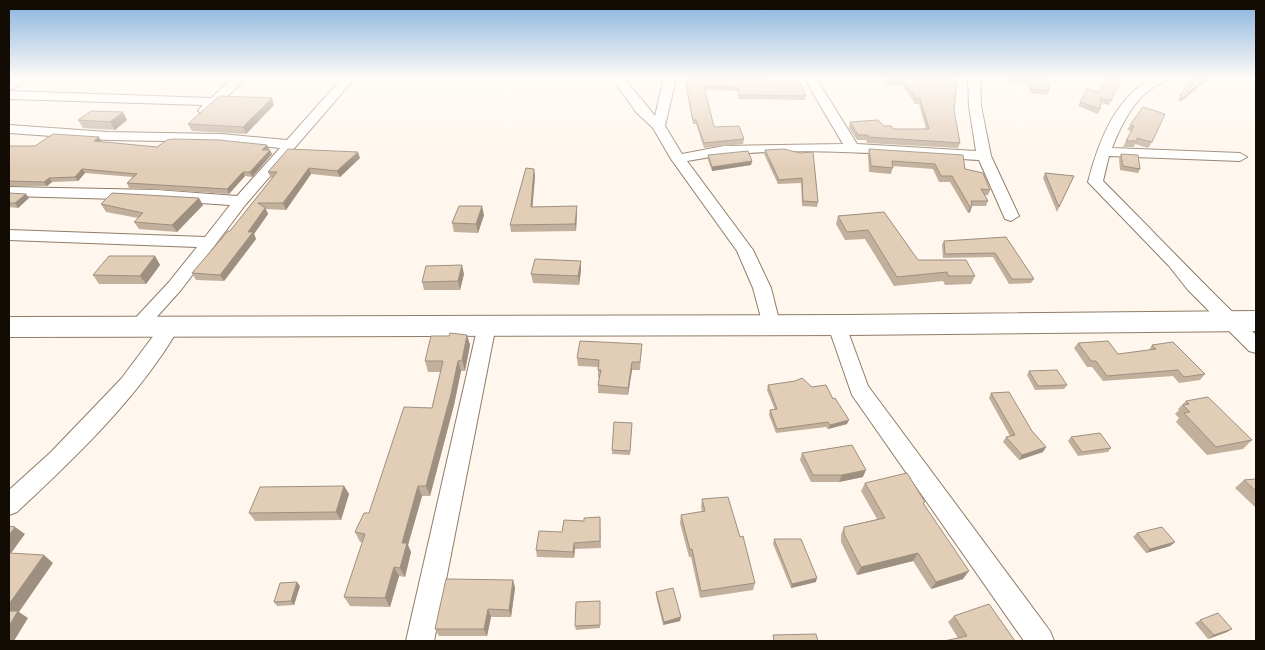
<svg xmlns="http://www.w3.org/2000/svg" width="1265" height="650" viewBox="0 0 1265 650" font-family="'IBM Plex Sans',sans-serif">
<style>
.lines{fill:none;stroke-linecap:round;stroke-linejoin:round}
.minor-casing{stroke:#907c68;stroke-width:2}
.highway-casing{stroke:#907c68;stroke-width:2}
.minor{fill:#fff;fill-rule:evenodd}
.highway{fill:#fff;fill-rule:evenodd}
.wall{fill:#c2b09d}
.shaded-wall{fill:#9e9080}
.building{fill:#e2cdb7;stroke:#9e9080}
</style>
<rect width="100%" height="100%" fill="#fff6ed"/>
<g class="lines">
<defs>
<path id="minor" d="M15,78H29L9,91V82Z
M233,78H246L209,114L204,115L198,111L203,105L9,99V91L211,98Z
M342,78H355L246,204L181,290L144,331L137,333L130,331L128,326L169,282L197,247L9,240V230L205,237L230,205L157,200L9,196V187L157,190L237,196L280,148L221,142L108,140L9,133V125L108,132L221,134L287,140Z
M612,78H624L655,116L664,78H676L665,126L682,154L724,146L843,144L804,78H816L857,144L976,151L969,106L968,78H980L981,106L991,156L1019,216L1011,221L1005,219L979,160C884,154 780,143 687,161L753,250L771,288L780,324L778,329L771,331L764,329L753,288L737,251L671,159L653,128L636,112Z
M1153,78H1168C1163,84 1154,86 1148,91C1131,105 1120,127 1112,148L1240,153L1247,157L1240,161L1109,156L1103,181C1154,232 1204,285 1256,335V353L1249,351L1188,290L1169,266L1088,182C1098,143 1115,97 1153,78Z
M487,318L494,320L496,325L434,641H406L478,325L480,320Z
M837,319L844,321L846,326L868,386L1050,631L1054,641H1024L852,395L828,326L830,321Z
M170,321L177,323L179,328C138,398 76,457 17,512L9,515V490L51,452L121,379L163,323Z"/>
<path id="highway" d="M1256,311V331L849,335L9,337V317L849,315Z"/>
</defs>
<use href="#minor" class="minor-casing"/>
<use href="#highway" class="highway-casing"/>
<use href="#minor" class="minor"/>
<use href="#highway" class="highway"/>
</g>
<path class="wall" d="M684,78H771V81L806,96L805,100L738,99V91L705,90L714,127L744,139L743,144L704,148L696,124H693Z
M883,78H957L954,110L960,143L958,148L867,143L866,140H857L849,128L850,122L884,126L893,129H926L919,104H915L902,85L886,86Z
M1007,78H1047L1049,91L1047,95L1030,93L1029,85L1007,81Z
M1122,78L1109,105L1101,103L1100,109L1098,114L1078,106L1080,102L1099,92Z
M1191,78H1209L1180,102L1178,100Z
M272,98L274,105L246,134L192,131L188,124Z
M1143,107L1152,142L1148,148L1135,144L1134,147H1123L1131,131L1127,130Z
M78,120H127L115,130L83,128Z
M101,141V142L157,147L269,149L268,150L272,154L252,177L245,176L229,194L129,188L127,183L133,177L85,173L78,181L52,182L47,186H9V146H35Z
M869,149L965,169L990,190L988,195H985L988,201L986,206H972L970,212L968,213L950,182H939L933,169L893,166L891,174L869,172L868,155Z
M765,150L800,153L818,202L817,207L802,206L801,183L778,184L764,154Z
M1121,154L1140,169L1138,173L1120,170L1119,158Z
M708,155L752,161L751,165L712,171L708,160Z
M360,158L340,177L311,174L286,210L266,209L268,214L254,234L256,239L224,281L196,280L192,273L230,231L272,178H271L268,172Z
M1045,173L1074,176L1057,212L1043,178Z
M535,176L532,207L577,213L576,231L511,232L510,225Z
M9,193L29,198L18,208L9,207Z
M101,204L203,205L177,232L139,229L134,222L138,218L106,212Z
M884,212L918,260L975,276L971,284L945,285L943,281L894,286L865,239L845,240L836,224L838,216Z
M484,215L478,233L454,232L452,223Z
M1006,237L1034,279L1031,283L1009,284L993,257L943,258L942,245L944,241Z
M155,256L160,265L146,284H99L93,275Z
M581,261V270L579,285L533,283L531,274Z
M464,274L460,290H424L422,282Z
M467,335L470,345L465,371H461L454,405L430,496H422L408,545L411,552L405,577L399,576L390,607L350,606L344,597L363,542H360L355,532L369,513L432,408L441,372H428L425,361Z
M1078,343L1118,354L1149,350L1152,345L1205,374L1200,380L1179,383L1173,376L1103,381L1092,367H1087L1074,348Z
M642,344L640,370H632L628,395L598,393V385L599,378H598V367L578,366L577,358Z
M1029,371L1067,385L1064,389L1035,390L1027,375Z
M768,385L812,387L833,399L847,424L828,429L826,427L776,433L769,415L770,410H775L767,390Z
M991,393L1032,431L1046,447L1043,452L1019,460L1003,442L1006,437L1010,436L989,398Z
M1186,401L1252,440L1243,449L1207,455L1176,422L1179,418L1175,414L1179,410L1178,409Z
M632,423L630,455L612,454V450Z
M1071,437L1111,448L1108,452L1078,456L1068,441Z
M802,453L863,477L839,482H811L800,460Z
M1256,479V508L1235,488L1244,480Z
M865,483L924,504L963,579L931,589L913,561L857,575L841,542V535L844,527L877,519L861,491Z
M344,486L349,494L341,520L255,521L249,513Z
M702,499L740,537L755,583L753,590L700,598L691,557H689L680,523L681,515L702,512L701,507Z
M600,517L601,548L575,549L574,558L537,557L536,550L562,532L584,521Z
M1137,533L1175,542L1170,546L1146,553L1133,537Z
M774,539L816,582L791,588L773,544Z
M513,580L515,588L511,617H491L487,636H439L435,629Z
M300,586L294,605L277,606L274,602Z
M656,592L681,617L680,621L663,625L656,596Z
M600,601V628L576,630L575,626Z
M954,616L1015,641L958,638L948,622Z
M1200,620L1227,632L1208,639L1195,623Z"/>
<path class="shaded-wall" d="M1206,78H1209L1180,102L1183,98Z
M272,98L274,105L246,134L243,127Z
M123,112L127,120L115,130L110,122Z
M99,137L101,141L96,146L94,141Z
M267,145L269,149L264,154L262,150Z
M270,150L272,154L252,177L250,172Z
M358,152L360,158L340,177L337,171Z
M752,161L751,165L712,171V167Z
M309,168L311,174L286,210L283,203Z
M82,169L85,173L78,181L75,177Z
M534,169L535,176L532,214L531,207Z
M243,172L245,176L229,194L227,189Z
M49,178L52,182L47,186L44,182Z
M26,194L29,198L18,208L15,203Z
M199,198L203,205L177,232L172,225Z
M482,206L484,215L478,233L476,224Z
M577,206V213L576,231L575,224Z
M972,206L970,212L968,213L970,207Z
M265,208L268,214L254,234L256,239L224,281L220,275L248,232Z
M155,256L160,265L146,284L140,276Z
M581,261V270L579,285L578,276Z
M462,265L464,274L460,290L458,281Z
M467,335L470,345L465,371L462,360Z
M458,361L461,371L454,405L430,496L426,486Z
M632,362V370L628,395V388Z
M849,420L847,424L828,429L830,425Z
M1046,447L1043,452L1019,460L1022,455Z
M866,470L863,477L839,482L842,475Z
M344,486L349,494L341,520L336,512Z
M418,486L422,496L408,545L411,552L405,577L400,568L402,543Z
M15,527L25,534L9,556V535Z
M1175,542L1170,546L1146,553L1150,549Z
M574,543L575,549L574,558L573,552Z
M918,553L913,561L857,575L861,567Z
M44,555L53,563L19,612L28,618L14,641H9V604Z
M394,567L399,576L390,607L385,598Z
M969,571L963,579L931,589L936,582Z
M817,578L816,582L791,588L792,584Z
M513,580L515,588L511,617L509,610Z
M297,582L300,586L294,605L291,601Z
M488,609L491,617L487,636L484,629Z
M681,617L680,621L663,625L664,622Z
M1232,629L1227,632L1208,639L1214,635Z"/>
<path class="building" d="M685,78H771L770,81L799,80L806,96L738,95V87L704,86L714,127L739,126L744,139L704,143L696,120H693Z
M886,78H957L954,110L960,143L868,137V135H858L850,122L878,120L884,126H891L893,129H929L920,98H916L903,80H887Z
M1012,78H1047L1049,91L1031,89V81Z
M1106,78H1122L1111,101L1101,98L1100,109L1080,102L1087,89L1099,92Z
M1191,78H1206L1183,98L1180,96Z
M219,96L272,98L243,127L188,124Z
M1143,107L1165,114L1152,142L1137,138V141H1126L1134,126L1130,125Z
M91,111L123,112L110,122L78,120Z
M53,134L99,137L94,141L157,147L167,140L173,139L219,140L267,145L262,150H270L250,172H243L227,189L127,183L137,174L82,169L75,177L49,178L44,182L9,181V146H35Z
M288,149L358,152L337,171L309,168L283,203H258L265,208L248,232H253L220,275L192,273L228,231H230L277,172H268Z
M784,149L800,153L813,152L818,202L803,201L802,178L779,180L765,150Z
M869,149L963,155L965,169L983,173L990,190L981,189L988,201H971L972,206L970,207L952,176H941L935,164L892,161L893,168L871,166Z
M748,151L752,161L712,167L708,155Z
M1121,154L1138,155L1140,169L1123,166Z
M526,168L534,169L531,207L577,206L575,224L510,225Z
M1045,173L1074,176L1059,207Z
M9,193L26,194L15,203H9Z
M112,193L199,198L172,225L134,222L143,213L101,204Z
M459,206H482L476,224L452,223Z
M884,212L918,260H966L975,276H948L947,272L897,277L868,230L847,232L838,216Z
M1006,237L1034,279H1012L995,253L945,254L944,241Z
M109,256H155L140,276L93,275Z
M535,259L581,261L578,276L531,274Z
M462,265L458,281L422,282L426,266Z
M450,333L467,335L462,360L458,361L451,394L426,486H418L402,543H407L400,568L394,567L385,598L344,597L365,534L355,532L364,513H369L404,407L432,408L443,361H425L431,336H449Z
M580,341L642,344L640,362H632L628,388L598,385L601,370H598L599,360L577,358Z
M1108,341L1118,354L1156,349L1152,345L1173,342L1205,374L1184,377L1178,370L1107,376L1096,361H1091L1078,343Z
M1057,370L1067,385L1038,386L1029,371Z
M802,378L812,387L826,385L833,399L835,398L849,420L830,425L828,422L777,429L770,410L777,409L768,385L795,381Z
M1009,392L1032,431L1046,447L1022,455L1006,437L1015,435L991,393Z
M1208,397L1252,440L1216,447L1184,413L1190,412L1183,405L1189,404L1186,401Z
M614,422L632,423L630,451L612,450Z
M1100,433L1111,448L1082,452L1071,437Z
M852,445L866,470L842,475H813L802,453Z
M907,473L925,502L923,503L969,571L936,582L918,553L861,567L844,534V527L885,518L865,483Z
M1256,479V491L1244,480Z
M344,486L336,512L249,513L260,487Z
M728,497L740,537L743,536L755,583L701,591L692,549L690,550L681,515L705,511L702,499Z
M600,517V541L574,543L573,552L536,550L539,531L562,532L564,520L584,521V518Z
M9,526L15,527L9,535Z
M1162,527L1175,542L1150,549L1137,533Z
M774,539H801L817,578L792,584Z
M9,553L44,555L9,604Z
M446,579L513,580L509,610L488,609L484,629H435Z
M297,582L291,601L274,602L280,583Z
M673,588L681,617L664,622L656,592Z
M600,601V625L575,626L576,602Z
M989,604L1015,641H944L967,636L954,616Z
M9,611H18L9,626Z
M1218,613L1232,629L1214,635L1200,620Z
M816,634L818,641H774L773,635Z"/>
<linearGradient id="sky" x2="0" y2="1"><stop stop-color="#87b2dd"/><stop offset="0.46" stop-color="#fffbf7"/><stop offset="1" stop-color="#fffbf7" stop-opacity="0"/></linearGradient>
<rect width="1265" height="169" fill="url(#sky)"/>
<rect width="1265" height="650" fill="none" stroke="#130c05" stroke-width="20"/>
</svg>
